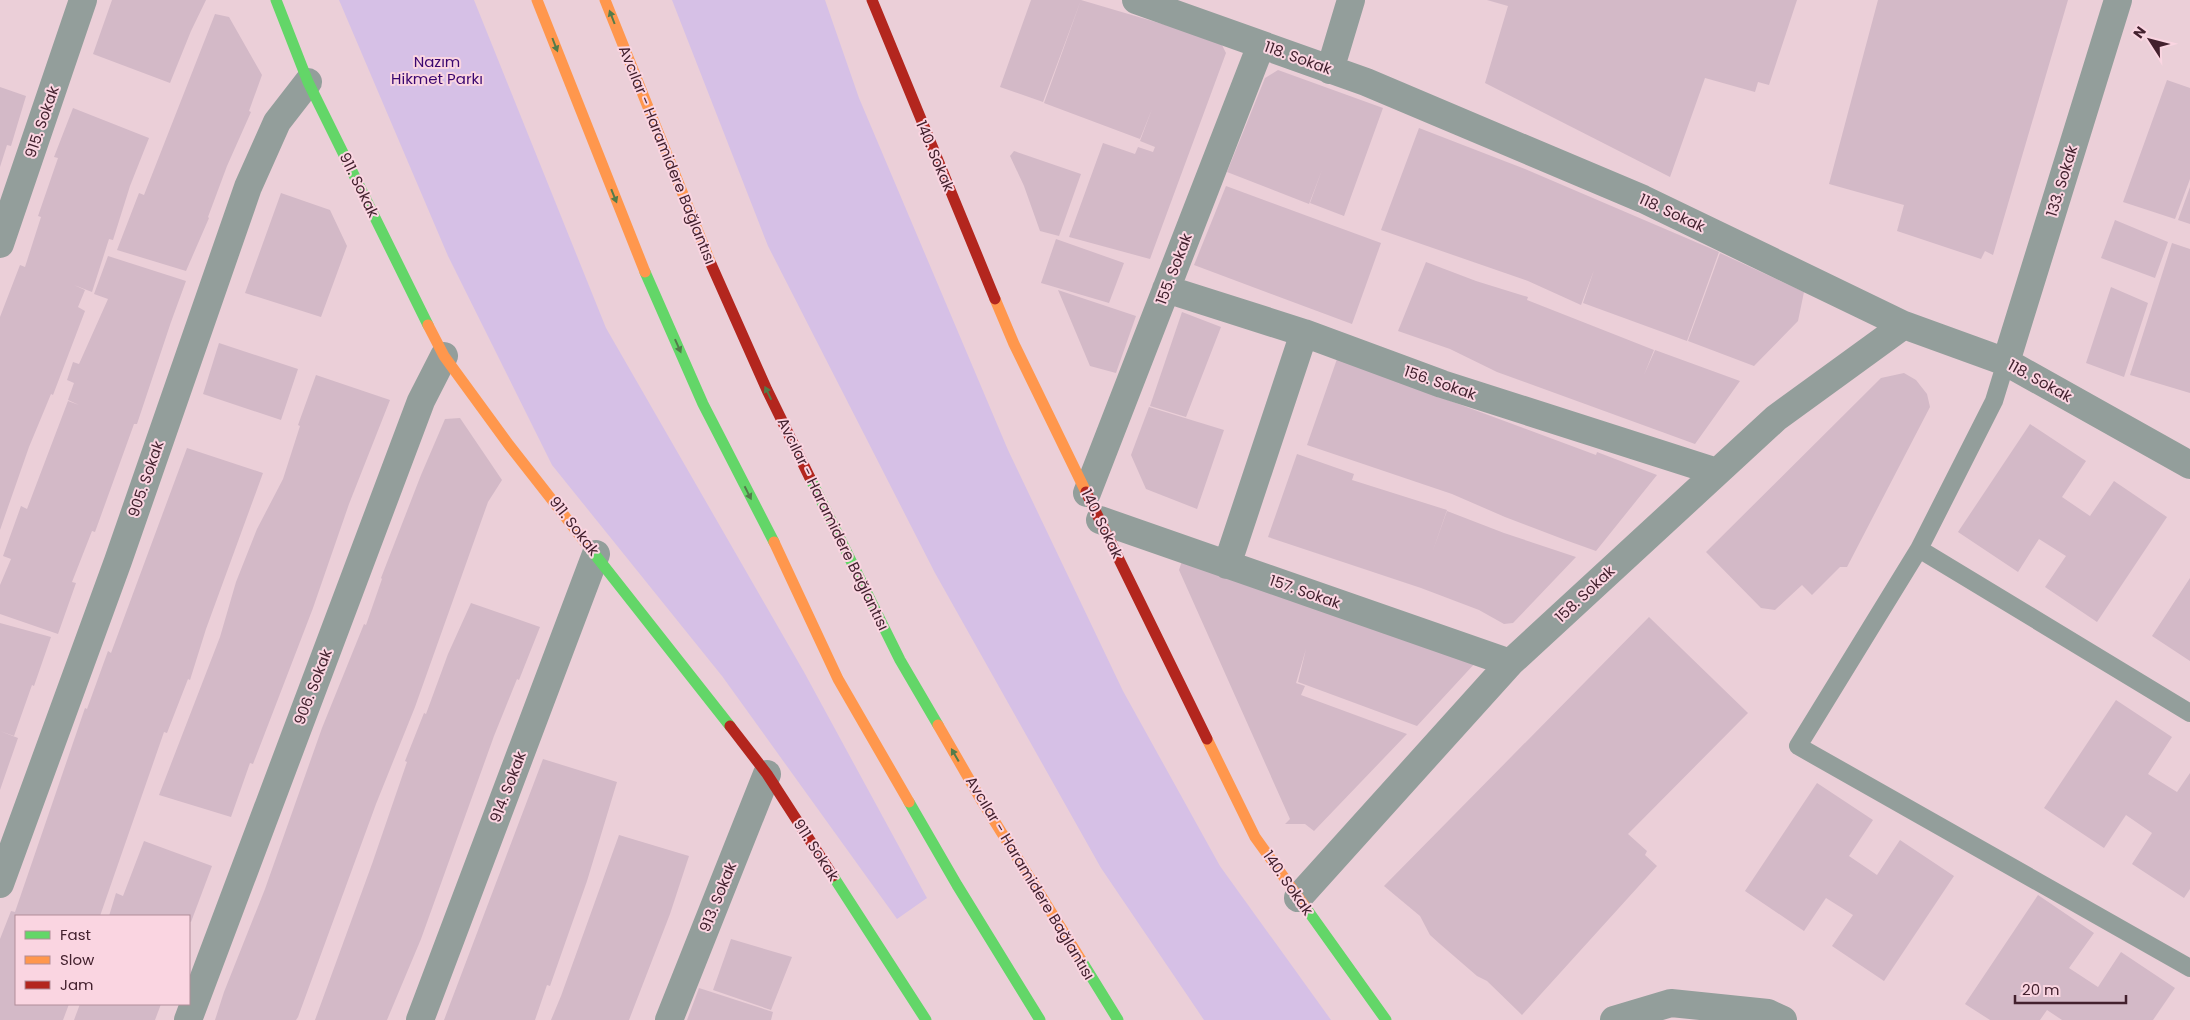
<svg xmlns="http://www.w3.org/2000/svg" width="2190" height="1020" viewBox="0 0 2190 1020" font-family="Poppins,sans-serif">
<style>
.green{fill:#d6c0e6}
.building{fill:#d3b9c7}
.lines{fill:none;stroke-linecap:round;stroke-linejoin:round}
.lane{stroke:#939e9b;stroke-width:18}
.street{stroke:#939e9b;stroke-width:28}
.fast{stroke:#63d668;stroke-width:11}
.slow{stroke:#ff974d;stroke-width:11}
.jam{stroke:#b3261e;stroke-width:11}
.oneway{fill:#537c4b}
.labels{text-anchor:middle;stroke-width:4;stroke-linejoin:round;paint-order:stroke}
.street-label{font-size:15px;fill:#43212e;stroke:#fad5e1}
.park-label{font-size:15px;fill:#3a0770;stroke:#fad5e1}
</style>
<rect width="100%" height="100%" fill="#ebcfd8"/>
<path class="green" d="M339,0H474L606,328L804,672L927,898L897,919L722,676L552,465L448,256Z
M672,0H825L859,98L1008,450L1123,691L1220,866L1331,1020H1204L1101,868L935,573L768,246Z"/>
<path class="building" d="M112,0H206L191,31L170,83L93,54Z
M1031,0H1081L1043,102L1000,87Z
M1081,0L1220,41L1226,53L1150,259L1069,237L1103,143L1135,154L1138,147L1153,152L1155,147L1140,141L1152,109L1140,139L1044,103Z
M1487,0H1797L1769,85L1758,82L1755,92L1705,78L1670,177L1485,83L1508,6Z
M1878,0H2068L1993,255L1985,251L1981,259L1897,231L1904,205L1829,184Z
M215,14L229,17L262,75L249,111L251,112L227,166L208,217L209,218L186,271L117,250L139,193L144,195Z
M1278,70L1383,108L1344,216L1310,203L1322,170L1309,204L1227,172L1265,78Z
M2167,80L2190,88V179L2175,219L2123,202Z
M0,87L26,96L11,146L7,145L0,167Z
M73,108L149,138L130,186L113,240L109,239L92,292L74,285L85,290L78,307L85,311L53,395L51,394L29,447L0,530V317L20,265L25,267L41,217L38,216L58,158L54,157Z
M1419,128L1525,169L1719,252L1687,341L1583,303L1594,270L1581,305L1528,281L1381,230Z
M1014,151L1081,174L1059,236L1040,231L1024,186L1010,156Z
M1226,186L1381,243L1352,324L1194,265Z
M2190,187V224L2178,220Z
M281,193L330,210L347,246L321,317L245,293Z
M2115,220L2168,242L2155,278L2101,258Z
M1056,239L1124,263L1109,303L1041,283Z
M2172,243L2190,249V393L2130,375Z
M1720,253L1804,292L1798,321L1754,366L1688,341Z
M108,256L186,281L171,322L137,424H134L95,532L92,531L72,582L76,583L58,634L0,614V585L11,559L3,556L21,506L27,509L68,401L79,405L68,400L74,383L67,380L73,362L79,364L108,299L94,294Z
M1426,262L1476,281L1528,297L1527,300L1654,350L1644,375L1655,350L1740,381L1695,444L1497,372L1450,349L1398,331Z
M2111,287L2148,303L2124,377L2086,363Z
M1058,290L1136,316L1116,373L1090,366Z
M1182,312L1221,327L1186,417L1150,406Z
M219,343L298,369L281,420L203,394Z
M1337,359L1596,455L1597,452L1657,475L1596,551L1568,541L1505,517L1452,494L1307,445Z
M1904,373L1916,380L1927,394L1930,407L1847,567H1840L1812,595L1802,585L1775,610L1761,608L1706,552L1881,378Z
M316,375L390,400L349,504L313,608L253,764L250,763L231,817L159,795L220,637L236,582L257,529L283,479L300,426L298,425Z
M1149,407L1224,430L1197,509L1146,489L1131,455Z
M460,418L502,480L488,502L415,707L376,804L298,1017L296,1020H215L224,992L265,889L322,728L364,624L366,625L382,579L381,578L421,475L445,419Z
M2030,424L2086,461L2062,497L2090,516L2114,481L2167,517L2097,622L2045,587L2066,556L2039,539L2018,572L1958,532Z
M187,448L263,473L206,629L190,680L188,679L167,733L164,732L100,916H16V1004H69L63,1020H0V939L11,911L15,912L85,708L87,709L108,651L111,653Z
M1297,454L1354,474L1352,480L1447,510L1432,553L1447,511L1504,533L1576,557L1513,623L1504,624L1479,610L1421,588L1268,537Z
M1185,552L1477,661L1417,726L1298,682L1306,649L1296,683L1305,686L1301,695L1407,734L1314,831L1305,824H1285L1290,819L1179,570Z
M2190,578V661L2152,636Z
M471,603L540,627L519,680L517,679L494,736L421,939L387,1020H315L372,864L407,762L405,761L424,713L426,714L448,654Z
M1649,617L1748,713L1628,834L1647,851L1645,855L1657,866L1522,1015L1487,981L1477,976L1440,944L1430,935L1420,916L1384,886Z
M0,623L51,637L34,686L32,685L14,736L0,731Z
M2116,700L2172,737L2148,774L2177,792L2190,773V889L2184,898L2132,864L2152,833L2126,815L2104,848L2044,808Z
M0,731L18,738L0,790Z
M543,759L617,782L587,881L550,986L547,985L535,1020H444Z
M1817,783L1873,820L1849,856L1877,875L1900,840L1954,876L1884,981L1832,946L1853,915L1826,898L1804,931L1745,891Z
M619,835L689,856L670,914L629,1020H551L561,996L589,1007L561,996Z
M144,841L212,866L191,922L189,921V916H109L116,893L123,896Z
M2038,895L2094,933L2069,968L2098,987L2121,952L2175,988L2153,1020H2062L2047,1010L2040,1020H1990L1965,1004Z
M731,939L792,957L771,1010L713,990Z
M699,988L773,1012L771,1020H687Z
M80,1004H161L155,1020H74Z"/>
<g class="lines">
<path class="lane" d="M1919,549L1994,401L2006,362
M2190,713L1919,549L1798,746L2190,968"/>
<path class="street" d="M1136,0L1366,82L1643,199L1904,325L2006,362L2190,465
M1330,70L1351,0
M0,244L83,0
M1166,289L1304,333L1442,384L1717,472
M2006,362L2118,0
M1087,493L1261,45
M1100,520L1510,663
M1227,565L1304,333
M0,884L118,561L248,187L277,122L308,82
M1298,898L1510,663L1776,418L1904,325
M188,1020L421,401L444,356
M420,1020L596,554
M669,1020L767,774
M1614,1020L1671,1003L1768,1013L1783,1020"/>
<path class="fast" d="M276,0L308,82L428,325
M645,272L703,404L774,542
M810,478L900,660L938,725
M585,542L730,726
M909,802L957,885L1040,1020
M833,876L926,1020
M1306,908L1386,1020
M1081,960L1118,1020"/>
<path class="slow" d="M537,0L645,272
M605,0L711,264
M995,299L1014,344L1086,492
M428,325L444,356L509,445L585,542
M774,542L838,679L909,802
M938,725L980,798L1081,960
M1207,739L1255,837L1306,908"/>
<path class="jam" d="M872,0L995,299
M711,264L767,390L810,478
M1086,492L1207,739
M730,726L767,774L833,876"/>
</g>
<defs><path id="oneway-solid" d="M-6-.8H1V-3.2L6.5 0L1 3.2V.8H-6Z" transform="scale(1.25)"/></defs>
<g class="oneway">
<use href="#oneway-solid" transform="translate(612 17) rotate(-111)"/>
<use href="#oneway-solid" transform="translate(555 45) rotate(69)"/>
<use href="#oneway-solid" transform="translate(614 196) rotate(68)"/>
<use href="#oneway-solid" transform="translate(678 346) rotate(66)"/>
<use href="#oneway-solid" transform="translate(768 393) rotate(-116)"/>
<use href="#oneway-solid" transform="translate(748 493) rotate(63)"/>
<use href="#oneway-solid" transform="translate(955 755) rotate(-120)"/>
</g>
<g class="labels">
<g class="street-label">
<text transform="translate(1298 58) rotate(20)" y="5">118. Sokak</text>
<text transform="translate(42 122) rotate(-71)" y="5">915. Sokak</text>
<text transform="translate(667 155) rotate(68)" y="5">Avcılar - Haramidere Bağlantısı</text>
<text transform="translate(935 156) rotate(67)" y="5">140. Sokak</text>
<text transform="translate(2062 181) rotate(-73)" y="5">133. Sokak</text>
<text transform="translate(359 185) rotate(64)" y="5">911. Sokak</text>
<text transform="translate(1672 213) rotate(25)" y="5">118. Sokak</text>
<text transform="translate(1174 269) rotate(-69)" y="5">155. Sokak</text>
<text transform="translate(2040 381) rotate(29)" y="5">118. Sokak</text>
<text transform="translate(1440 383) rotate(19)" y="5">156. Sokak</text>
<text transform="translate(146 479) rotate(-71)" y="5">905. Sokak</text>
<text transform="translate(833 524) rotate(64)" y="5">Avcılar - Haramidere Bağlantısı</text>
<text transform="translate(1102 524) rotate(64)" y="5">140. Sokak</text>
<text transform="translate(574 526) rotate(52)" y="5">911. Sokak</text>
<text transform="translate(1305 592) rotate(19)" y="5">157. Sokak</text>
<text transform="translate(1585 594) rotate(-43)" y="5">158. Sokak</text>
<text transform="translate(313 687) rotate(-69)" y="5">906. Sokak</text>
<text transform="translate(508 787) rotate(-69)" y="5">914. Sokak</text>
<text transform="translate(816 850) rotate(57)" y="5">911. Sokak</text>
<text transform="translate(1030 878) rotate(59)" y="5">Avcılar - Haramidere Bağlantısı</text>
<text transform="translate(1288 883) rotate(55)" y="5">140. Sokak</text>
<text transform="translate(718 897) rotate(-68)" y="5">913. Sokak</text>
</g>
<g class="park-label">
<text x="437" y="67">Nazım<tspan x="437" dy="17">Hikmet Parkı</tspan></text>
</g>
</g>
<rect x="15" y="915" width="175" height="90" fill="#fad5e1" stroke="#b18d99"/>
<rect x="25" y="931" width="25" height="8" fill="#63d668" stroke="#b18d99"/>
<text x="60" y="940" font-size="15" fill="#43212e">Fast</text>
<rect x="25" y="956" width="25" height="8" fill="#ff974d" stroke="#b18d99"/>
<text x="60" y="965" font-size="15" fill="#43212e">Slow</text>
<rect x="25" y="981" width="25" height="8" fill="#b3261e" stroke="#b18d99"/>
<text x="60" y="990" font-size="15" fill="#43212e">Jam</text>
<g transform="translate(2150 40) rotate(306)" stroke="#fad5e1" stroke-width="4" paint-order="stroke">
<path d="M0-4L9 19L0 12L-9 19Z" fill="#43212e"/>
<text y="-8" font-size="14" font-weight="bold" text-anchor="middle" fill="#43212e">N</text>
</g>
<path d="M2015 995v8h111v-8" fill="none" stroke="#43212e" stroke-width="2.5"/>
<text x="2022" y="995" font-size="15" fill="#43212e" stroke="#fad5e1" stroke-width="4" paint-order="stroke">20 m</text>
</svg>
